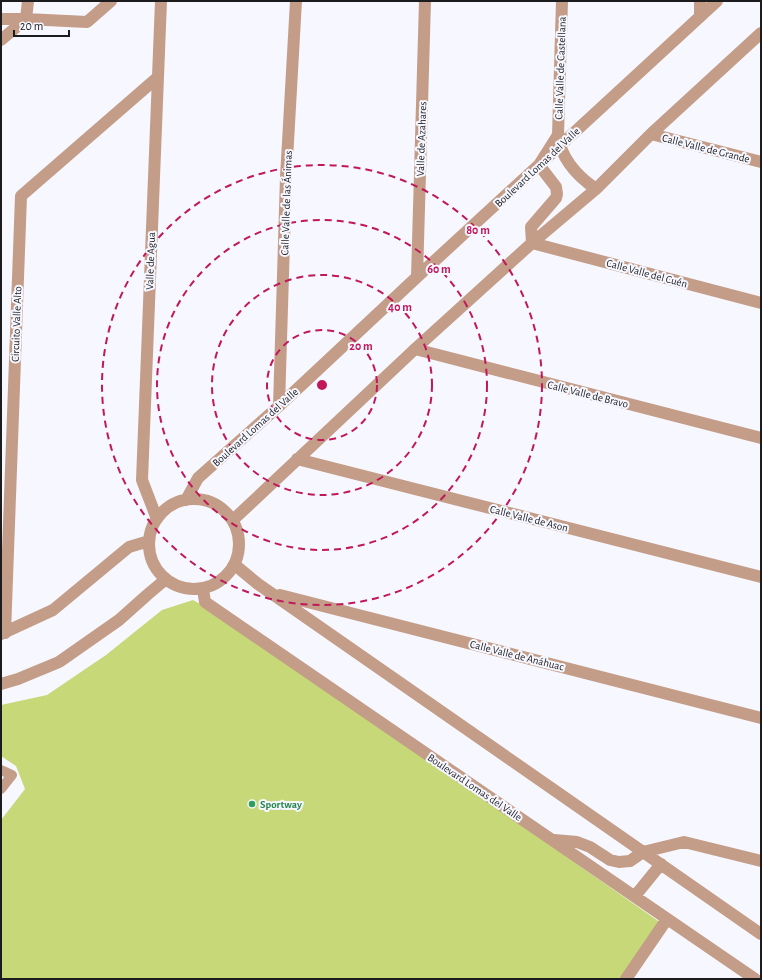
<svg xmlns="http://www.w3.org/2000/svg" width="762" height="980" viewBox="0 0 762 980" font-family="'Alegreya Sans',sans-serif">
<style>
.green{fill:#c7d879}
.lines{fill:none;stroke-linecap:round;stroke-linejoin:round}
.lane{stroke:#c49d88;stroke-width:10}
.street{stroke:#c49d88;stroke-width:12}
.ring{fill:none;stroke:#c2185b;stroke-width:2;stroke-dasharray:7 5}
.leisure-dot{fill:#2e9e5b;stroke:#f6f7ff;stroke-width:1.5}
.labels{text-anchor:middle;stroke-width:4;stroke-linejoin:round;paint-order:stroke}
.street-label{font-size:11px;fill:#1c1c1f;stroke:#f6f7ff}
.leisure-label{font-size:11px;font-weight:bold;fill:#27864d;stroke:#f6f7ff;text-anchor:start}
.centre{fill:#c2185b;stroke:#f6f7ff;stroke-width:2}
.ring-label{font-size:12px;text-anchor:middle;font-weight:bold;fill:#c2185b;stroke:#f6f7ff;stroke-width:4;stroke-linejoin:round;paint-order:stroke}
</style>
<rect width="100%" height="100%" fill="#f6f7ff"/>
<path class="green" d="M193,600L227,619L661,923L621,979H1V820L25,789L16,766L1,756V705L47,695L106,655L162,610Z"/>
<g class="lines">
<path class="lane" d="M1,770L12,775L1,789"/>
<path class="street" d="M562,1L558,135C561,159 577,176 596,189
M700,17V1
M1,19H26L87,22L111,1
M26,19L28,1
M1,40L26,19
M651,134L761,162
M558,135L539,165L556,187L557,194L556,198L531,227L532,243L761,303
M417,277L425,1
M415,349L761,438
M279,406L286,177L296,1
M297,459L761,577
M149 544a45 45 0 1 1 90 0a45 45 0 1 1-90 0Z
M186,500L198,478L279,406L417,277L717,1
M157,519L142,480L161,1
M233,520L415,349L532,243L596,189L651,134L761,33
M235,565L258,584L761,934
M203,589L205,602L755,979
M280,595L761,718
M5,633L21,196L158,77
M1,634L53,610L129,547L149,541
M1,684L18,679L59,662L119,620L147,595L166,579
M554,840L577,842L590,847L610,860L619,862L630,861L643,852L684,842L761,861
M635,896L661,864
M626,979L667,919"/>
</g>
<g class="ring">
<circle cx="322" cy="385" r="55"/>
<circle cx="322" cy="385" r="110"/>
<circle cx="322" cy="385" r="165"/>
<circle cx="322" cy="385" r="220"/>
</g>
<circle class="leisure-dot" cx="252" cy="804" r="4"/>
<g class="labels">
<g class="street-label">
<text transform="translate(560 68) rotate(-88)" y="4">Calle Valle de Castellana</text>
<text transform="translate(421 139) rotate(-88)" y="4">Valle de Azahares</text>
<text transform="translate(706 148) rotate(14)" y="4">Calle Valle de Grande</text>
<text transform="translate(537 167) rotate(-43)" y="4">Boulevard Lomas del Valle</text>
<text transform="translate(286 203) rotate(-88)" y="4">Calle Valle de las Ánimas</text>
<text transform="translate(150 261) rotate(-88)" y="4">Valle de Agua</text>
<text transform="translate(647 273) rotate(15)" y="4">Calle Valle del Cuén</text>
<text transform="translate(16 324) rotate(-88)" y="4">Circuito Valle Alto</text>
<text transform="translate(588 394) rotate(14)" y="4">Calle Valle de Bravo</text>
<text transform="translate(255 427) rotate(-42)" y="4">Boulevard Lomas del Valle</text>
<text transform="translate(529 518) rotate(14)" y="4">Calle Valle de Ason</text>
<text transform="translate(517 655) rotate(14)" y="4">Calle Valle de Anáhuac</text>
<text transform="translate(475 787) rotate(34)" y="4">Boulevard Lomas del Valle</text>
</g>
<g class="leisure-label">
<text x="260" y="808">Sportway</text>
</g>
</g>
<circle cx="322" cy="385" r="6" class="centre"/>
<g class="ring-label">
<text x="478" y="234">80 m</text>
<text x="439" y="273">60 m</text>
<text x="400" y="311">40 m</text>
<text x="361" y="350">20 m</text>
</g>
<rect width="762" height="980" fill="none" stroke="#1c1c1f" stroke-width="4"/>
<path d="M14 30v6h55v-6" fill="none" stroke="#1c1c1f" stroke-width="2"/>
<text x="20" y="30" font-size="12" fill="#1c1c1f" stroke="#f6f7ff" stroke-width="3" paint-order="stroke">20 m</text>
</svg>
